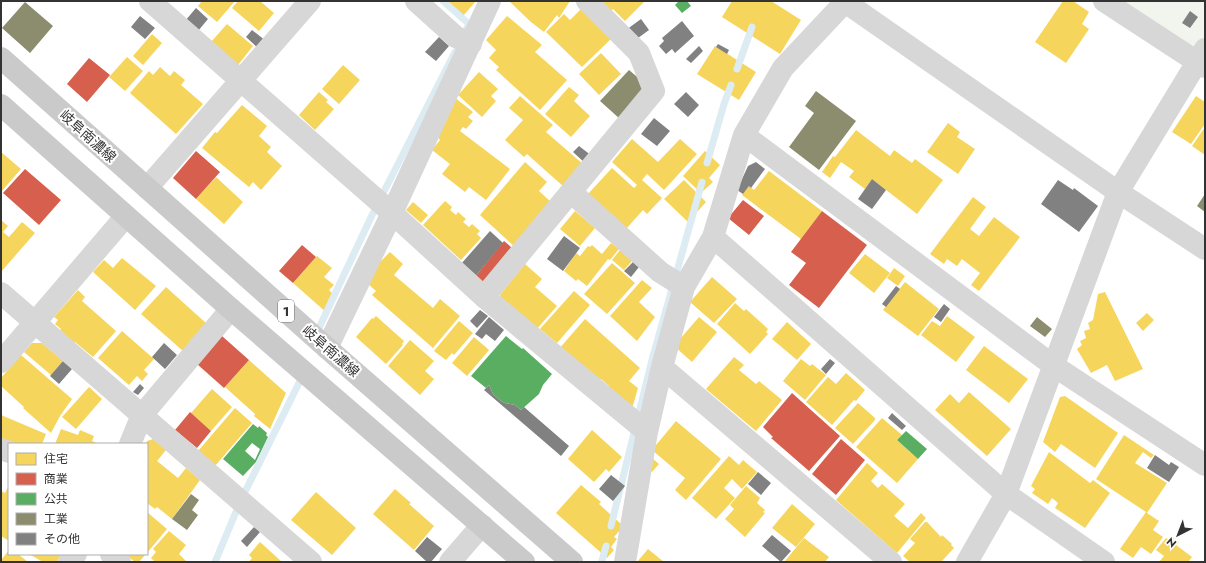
<svg xmlns="http://www.w3.org/2000/svg" width="1206" height="563" viewBox="0 0 1206 563" font-family="Jost,'Noto Sans JP',sans-serif">
<style>
.green{fill:#f1f5ed}
.homes{fill:#f6d55c}
.shops{fill:#d6604d}
.public{fill:#5aae61;fill-rule:evenodd}
.industry{fill:#8c8c6e}
.lines{fill:none;stroke-linecap:round;stroke-linejoin:round}
.stream{stroke:#ddebf3;stroke-width:7}
.building{fill:#818181}
.minor{stroke:#d7d7d7;stroke-width:22}
.major{stroke:#cacaca;stroke-width:22}
.labels{text-anchor:middle;stroke-width:4;stroke-linejoin:round;paint-order:stroke}
.shield{fill:#fff;stroke:#707070;stroke-width:1}
.shield-label{font-size:13px;font-weight:bold;fill:#333}
.street-label{font-size:14px;fill:#333;stroke:#fff}
</style>
<rect width="100%" height="100%" fill="#fff"/>
<path class="green" d="M1113,1H1205V42L1196,55Z"/>
<path class="homes" d="M202,1H235L217,22L198,6Z
M238,1H260L274,13L259,31L232,8Z
M446,1H476L463,16Z
M509,1H570L559,18L557,15L544,32L531,22Z
M599,1H645L625,21L613,9L610,12Z
M732,1H771L801,20L780,54L722,17Z
M1063,1H1073L1089,12L1082,24L1089,29L1066,63L1035,42Z
M582,8L612,38L582,67L546,32L564,14L570,20Z
M507,16L542,45L535,52L567,80L540,110L496,70L499,67L489,58L496,50L486,40Z
M227,24L253,46L238,65L211,42Z
M152,34L162,43L143,65L133,56Z
M715,46L756,72L739,100L697,74Z
M601,53L621,74L599,95L579,74Z
M127,57L143,71L125,91L109,77Z
M343,65L360,80L339,104L322,89Z
M160,67L170,76L174,71L185,80L181,85L203,104L176,134L130,93L149,71L153,75Z
M479,72L498,89L491,96L496,101L482,117L458,95Z
M569,87L579,95L574,101L590,116L571,137L545,114Z
M319,92L328,100L326,102L334,109L315,130L299,115Z
M520,96L553,125L546,132L584,165L564,187L527,154L524,157L505,140L523,120L509,108Z
M1196,96L1205,102V124L1191,144L1172,132Z
M454,97L473,112L468,117L473,121L466,129L463,127L460,131L510,169L486,200L469,187L465,192L442,174L450,164L432,150L440,140L437,136Z
M242,105L267,126L259,136L271,147L267,152L282,166L261,190L253,182L249,187L202,148L215,132L217,133Z
M948,123L960,132L957,137L975,149L958,174L927,152Z
M1205,127V155L1192,146Z
M856,130L890,156L894,150L912,163L915,159L943,180L917,214L872,179L865,189L849,177L854,171L841,162L830,178L822,172L833,156L835,157Z
M632,139L658,162L680,139L697,154L664,190L647,174L642,180L662,198L647,214L643,210L626,229L588,194L612,168L634,188L637,185L612,162Z
M705,151L720,165L709,178L713,182L701,193L683,176Z
M1,152L21,169L1,192Z
M525,162L547,182L539,191L552,203L517,249L480,215Z
M769,171L822,211L801,239L742,195L749,186L754,190Z
M216,177L243,202L224,224L196,199Z
M684,180L706,202L688,222L664,199Z
M973,197L986,207L970,229L979,236L994,217L1020,237L979,291L971,285L980,273L962,259L957,266L947,259L944,264L930,254Z
M445,201L452,207L450,210L456,215L458,212L466,219L463,222L469,227L472,224L480,231L477,234L481,238L461,260L423,225Z
M413,202L428,215L421,223L406,210Z
M575,211L595,228L580,246L560,229Z
M1,220L8,226L3,232L9,237L22,222L35,233L1,272Z
M611,243L619,249L610,260L608,259L587,286L578,279L576,281L564,271L576,253L580,256L588,246L590,247L592,245L602,254Z
M620,250L632,261L624,270L612,260Z
M390,252L403,264L394,275L433,308L440,299L460,316L433,348L372,295L376,291L367,283L375,267Z
M865,254L890,273L874,293L849,273Z
M317,256L332,268L324,277L334,285L329,290L334,295L327,313L293,283Z
M122,258L156,286L135,310L93,272L104,260L113,268Z
M612,263L635,283L607,314L584,294Z
M525,264L542,279L535,287L557,306L536,330L502,301L500,295Z
M894,268L905,276L898,286L887,278Z
M712,277L737,299L714,323L690,302Z
M642,280L652,288L639,302L655,317L637,341L610,316Z
M905,282L939,309L918,336L883,310Z
M166,287L207,324L183,351L141,314Z
M78,290L85,297L82,301L116,331L93,357L75,342L73,344L59,332L61,329L55,324L58,320L54,317Z
M574,291L590,305L557,343L540,329Z
M1105,292L1143,369L1115,381L1107,365L1091,373L1077,349L1082,345L1080,341L1086,338L1084,331L1090,329L1088,323L1093,320L1098,294Z
M735,303L744,311L746,309L768,329L766,332L768,334L750,354L717,324Z
M1147,313L1154,320L1143,331L1136,323Z
M376,316L404,341L402,344L403,345L386,364L356,337L372,318L373,319Z
M947,316L975,337L956,362L921,335L932,321L940,326Z
M699,317L717,332L692,362L674,346Z
M585,319L640,368L629,381L638,388L631,412L605,391L609,386L601,379L597,384L558,350Z
M459,321L473,333L454,355L452,353L446,360L434,351Z
M787,322L811,344L797,360L772,339Z
M122,331L154,359L144,370L148,374L142,381L137,376L129,385L98,358Z
M474,337L489,350L467,376L452,363Z
M410,340L434,361L425,371L434,379L420,395L388,366Z
M32,343H42L63,361L51,375L24,352Z
M984,346L1028,379L1009,403L966,370Z
M21,355L72,399L60,416L51,433L23,408L24,407L1,386V378Z
M734,357L744,365L739,370L756,384L759,381L782,400L756,431L706,389Z
M801,359L810,366L812,364L826,375L805,400L783,381Z
M249,360L286,393L270,429L254,416L255,414L225,387Z
M846,373L865,390L856,401L854,400L832,425L806,402L828,377L836,384Z
M89,387L102,399L76,429L62,417Z
M212,389L232,407L211,431L191,413Z
M969,392L1011,429L987,456L935,410L950,394L959,403Z
M1065,396L1118,433L1095,468L1061,444L1055,452L1043,442L1060,397Z
M858,403L875,418V420L853,444L835,428Z
M235,408L252,423L215,466L198,451Z
M1,415L46,434L42,444H9L1,441Z
M882,418L902,435L897,440L918,459L897,483L856,447Z
M676,421L721,459L686,500L675,490L685,478L652,450Z
M61,429L78,435L80,430L94,436L92,441L99,444H55Z
M592,430L622,457L609,472L606,469L594,482L568,459Z
M1124,435L1154,455L1151,458L1143,452L1135,463L1167,483L1147,513L1159,521L1153,530L1163,537L1151,554L1141,547L1133,558L1120,549L1146,512L1096,479Z
M153,439L166,450L157,461L178,478L186,468L200,480L172,519L157,507L155,509L147,503V444H146L147,441Z
M1049,452L1090,483L1093,480L1110,493L1085,528L1055,508L1058,503L1052,498L1048,504L1032,493L1035,489L1031,486Z
M729,456L739,465L743,460L757,472L742,489L732,479L724,488L735,498L716,519L692,498Z
M652,458L659,464L652,472L645,466Z
M867,463L878,473L871,481L878,488L882,484L905,504L894,516L908,528L921,513L926,518L897,553L836,500Z
M9,485V541L1,536V491L5,493Z
M581,485L601,502L599,504L621,524L620,530L614,537L617,539L611,547L614,550L607,558L556,513Z
M746,486L760,498L757,503L765,510L763,512L765,513L745,537L725,519L734,509L730,505Z
M395,489L411,503L409,504L434,526L414,550L373,514Z
M316,492L356,528L332,555L291,520Z
M792,504L815,524L796,547L772,528Z
M147,512L167,529L147,553L148,524Z
M925,522H927L941,537L942,535L952,544L951,545L954,548L941,562H910L903,556L915,543L910,539Z
M169,531L186,545L179,554L187,562H155L151,558L156,552L153,549Z
M1171,536L1179,542L1176,545L1192,557L1188,562H1159L1164,556L1156,550L1166,538L1168,539Z
M804,538L829,557L825,562H787L785,561Z
M260,542L282,562H249L252,558L249,555Z
M648,549L664,562H637Z
M9,550V554H18L28,562H1V560Z
M29,554H61L57,562H43Z
M125,554H146L139,562H135Z"/>
<path class="shops" d="M89,58L110,75L87,102L67,84Z
M196,151L220,172L196,199L173,178Z
M25,169L61,200L39,225L3,193Z
M743,200L764,216L749,235L728,218Z
M822,211L867,245L819,308L789,285L806,263L791,252Z
M504,241L517,252L488,288L475,277Z
M302,245L316,257L293,283L279,271Z
M222,336L249,360L224,388L197,364Z
M792,393L840,436L809,471L771,438L773,437L763,427Z
M190,412L211,431L197,448L175,430Z
M841,439L865,460L836,495L812,474Z"/>
<path class="public" d="M679,1H687L691,6L682,13L675,5Z
M506,336L522,349L523,348L552,374L543,385L539,394L521,410L515,405L505,403L501,401L493,394L489,385L486,388L471,376Z
M253,424L258,428L259,426L267,433L266,435L268,437L256,462L243,476L223,459ZM252,443L260,449L255,460L245,451Z
M906,431L927,449L918,459L897,440Z"/>
<path class="industry" d="M25,2L53,26L30,53L2,28Z
M629,70L649,87L620,119L600,101Z
M816,91L856,121L819,170L789,147L814,113L805,106Z
M1205,194V212L1197,206Z
M1037,317L1052,329L1045,337L1030,326Z
M191,494L199,500L192,510L198,515L187,530L172,519Z"/>
<g class="lines">
<path class="stream" d="M443,1L469,24L466,30
M737,69L752,27
M707,163L724,104L731,85
M319,328L373,213L455,52
M611,526L652,360L702,182
M602,561L606,546
M215,562L241,500L299,383"/>
</g>
<path class="building" d="M196,8L208,19L198,31L185,21Z
M1190,11L1198,17L1190,28L1182,23Z
M140,16L155,28L145,39L131,27Z
M641,19L649,30L634,41L626,30Z
M682,21L694,36L675,53L672,49L666,54L659,46L664,41L662,38Z
M252,30L266,41L259,49L246,37Z
M439,37L449,46L436,61L425,52Z
M718,44L729,50L727,54L716,47Z
M699,46L703,51L691,63L686,59Z
M686,92L699,105L688,117L674,104Z
M654,118L670,131L657,146L641,134Z
M579,146L592,156L586,164L573,152Z
M756,162L765,169L751,188L749,186L743,194L737,190L748,166Z
M872,179L886,190L872,209L858,199Z
M1058,180L1073,190L1074,188L1098,206L1079,232L1041,204Z
M490,231L503,243L475,277L461,264Z
M564,236L580,248L563,271L547,259Z
M633,262L639,267L631,277L624,271Z
M896,286L900,289L886,307L882,304Z
M944,304L950,309L941,322L934,317Z
M480,310L488,316L477,328L470,321Z
M489,317L504,330L495,341L486,334L482,339L475,334Z
M164,343L177,355L165,369L152,357Z
M830,359L835,363L826,374L821,369Z
M63,361L72,369L59,384L50,376Z
M140,384L144,388L138,395L133,392Z
M489,385L493,394L501,401L505,403L515,405L521,410L524,407L569,446L561,456L484,390Z
M892,413L906,426L902,430L888,418Z
M1155,455L1169,465L1171,462L1179,467L1169,482L1147,468Z
M758,472L771,483L761,495L748,484Z
M611,475L625,486L613,501L599,489Z
M254,527L260,532L247,547L241,541Z
M772,535L791,551L781,562L762,546Z
M427,537L442,549L431,562H427L415,551Z"/>
<g class="lines">
<path class="minor" d="M150,1L392,213L484,297L647,432
M416,1L456,37L471,44
M1104,1L1205,67
M845,2L1118,192L1205,249
M744,135L1054,366L1205,465
M147,188L310,1
M571,192L660,272L684,287
M713,237L1006,494L1104,562
M1,293L311,562
M484,297L654,91L639,53L587,1
M327,348L392,213L490,1
M1,362L126,216
M662,367L891,562
M130,444L142,415L231,309
M1,449L9,452
M111,554L120,562
M69,562L76,554
M450,562L482,525
M625,562L647,432L662,367L684,287L713,237L744,135L783,68L846,1
M967,562L1006,494L1118,192L1205,49"/>
<path class="major" d="M1,58L327,348L572,562
M1,105L231,309L524,562"/>
</g>
<g class="labels">
<rect class="shield" x="278" y="300" width="16" height="22" rx="3"/>
<g class="shield-label">
<text x="286" y="316">1</text>
</g>
<g class="street-label">
<text transform="translate(88 136) rotate(42)" y="5">岐阜南濃線</text>
<text transform="translate(331 351) rotate(41)" y="5">岐阜南濃線</text>
</g>
</g>
<rect width="1206" height="563" fill="none" stroke="#333333" stroke-width="4"/>
<rect x="8" y="443" width="140" height="112" fill="#ffffff" stroke="#adadad"/>
<rect x="16" y="453" width="20" height="12" fill="#f6d55c" stroke="#adadad"/>
<text x="44" y="463" font-size="12" fill="#333333">住宅</text>
<rect x="16" y="473" width="20" height="12" fill="#d6604d" stroke="#adadad"/>
<text x="44" y="483" font-size="12" fill="#333333">商業</text>
<rect x="16" y="493" width="20" height="12" fill="#5aae61" stroke="#adadad"/>
<text x="44" y="503" font-size="12" fill="#333333">公共</text>
<rect x="16" y="513" width="20" height="12" fill="#8c8c6e" stroke="#adadad"/>
<text x="44" y="523" font-size="12" fill="#333333">工業</text>
<rect x="16" y="533" width="20" height="12" fill="#818181" stroke="#adadad"/>
<text x="44" y="543" font-size="12" fill="#333333">その他</text>
<g transform="translate(1178 535) rotate(222)" stroke="#ffffff" stroke-width="3" paint-order="stroke">
<path d="M0-3L7 15L0 10L-7 15Z" fill="#333333"/>
<text y="-6" font-size="11" font-weight="bold" text-anchor="middle" fill="#333333">N</text>
</g>
</svg>
